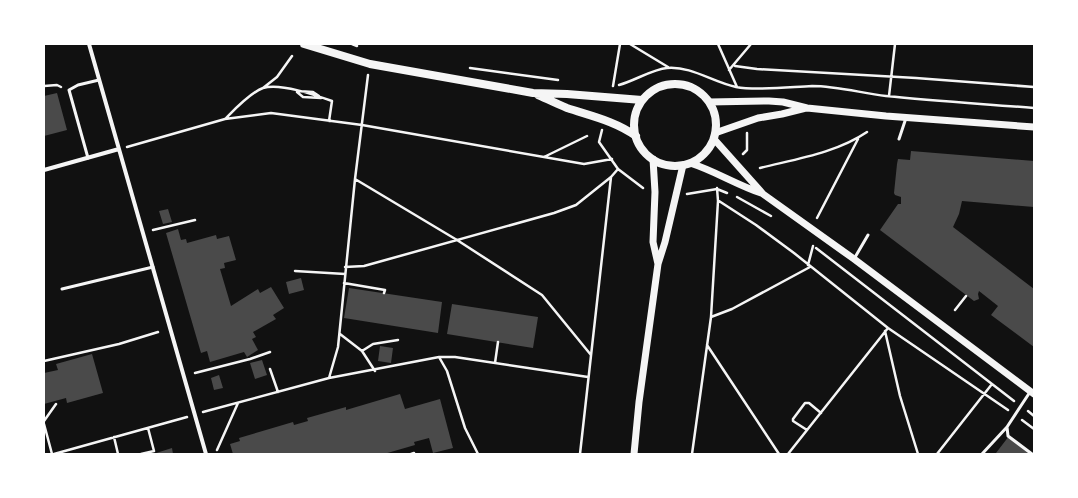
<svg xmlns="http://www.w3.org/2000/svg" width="1078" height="498" viewBox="0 0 1078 498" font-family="Literata,serif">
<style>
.building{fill:#4a4a4a}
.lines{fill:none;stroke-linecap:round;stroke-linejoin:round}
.path{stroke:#f5f5f5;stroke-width:2.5}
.service{stroke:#f5f5f5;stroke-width:3}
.minor{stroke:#f5f5f5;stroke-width:4}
.tertiary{stroke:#f5f5f5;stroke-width:7}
.secondary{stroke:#f5f5f5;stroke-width:8}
</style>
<rect width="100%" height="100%" fill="#111"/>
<path class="building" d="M57,93L67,130L44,136V96Z
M911,151L1034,161V207L962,201L959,214L953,227L1034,289V347L991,315L998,306L979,291L978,294L979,299L974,301L880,230L898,204H901V197L895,195L894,193L897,164L898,159L910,160Z
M168,209L172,222L163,224L159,211Z
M178,229L181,240L186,239L187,243L216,235L217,239L229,236L236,260L224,263L225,268L220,269L231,306L258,289L260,293L271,287L284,308L273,315L276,319L253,332L256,337L252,339L258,350L247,357L244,352L210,362L207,351L201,353L166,233Z
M301,278L304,290L289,294L286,282Z
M349,288L442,302L438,333L344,318Z
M452,304L538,317L533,348L447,334Z
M380,346L393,348L391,363L378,361Z
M92,354L103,393L67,403L66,398L44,404V373L58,370L56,364Z
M262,360L267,375L255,379L250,363Z
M219,375L223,388L214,390L211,378Z
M400,394L405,409L440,399L453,448L433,453L429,438L414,442L415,445L384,454H233L230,444L240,441L239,438L293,422L294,425L308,421L307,418L346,407V410Z
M1009,436L1031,454L996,453Z
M172,448L173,454H153Z"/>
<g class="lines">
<path class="path" d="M352,44L357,46
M630,44L668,67
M718,44L737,87
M735,66L757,69L916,78L1034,87
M470,68L558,80
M729,70L751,44
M619,85C634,81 653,69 667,68C692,66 712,82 736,87C757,91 790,87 812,86C837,86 861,93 886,96C935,101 985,104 1034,108
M44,86L57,85L61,87
M613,86L620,44
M263,88L277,77L292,56
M297,91L313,92L319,96
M297,92L303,97L321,98
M889,96L895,44
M225,119C234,110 251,92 263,88C281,83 315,95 332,101L329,121
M602,130L599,142L618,169L643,188
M127,147L225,119L271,113L362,125L584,164L612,159
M743,154L747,150V133
M544,157L587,136
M760,168C796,159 836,153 867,132
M355,179L457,240L542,295L591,355
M687,194L717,189L727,193
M737,197L771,216
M719,201L756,225L794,253L888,328L1008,410
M817,218L858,139
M153,230L195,220
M816,248L1014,401
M808,265L813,246
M345,267L364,266L554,213L576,205L611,177
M295,271L345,274
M344,283L385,290L384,293
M955,310L966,296
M711,317L732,309L810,267
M885,331L900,396L918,454
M340,334L362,351L375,371
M707,345L779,454
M362,351L373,344L398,340
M439,357L447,371L465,428L478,454
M44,361L119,344L158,332
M495,363L498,342
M270,369L278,392
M195,373L250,359L270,352
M329,378L338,347L355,179L368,75
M1028,411L1034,416
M203,412L329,378L439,357H455L588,377
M1022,420L1034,429
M44,421L56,404
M44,424L52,454
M807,430L793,421V419L805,403H809L821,413
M114,437L118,454
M217,450L238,403
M54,454L187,417
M141,454L154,451L148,428
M411,454L414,453
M580,454L611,177L618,169
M692,454L711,317L718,201L717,188
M788,454L888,328
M937,454L992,384"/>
<path class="service" d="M899,139L906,118
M88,158L69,90L78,85L99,80
M854,259L868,235
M62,289L153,267
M1030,392L1007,427L1008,436L1032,454
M982,454L1007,427"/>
<path class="minor" d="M89,44L206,454
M44,170L119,149"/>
<path class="tertiary" d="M709,102L769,101L783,102L807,108L886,116L1034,127
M715,133L758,118L782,114L806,108
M714,139L763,194L854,259L1034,394
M653,159L655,192L653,242L658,264
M690,163C715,171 737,185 761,193
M634,454L639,402L658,264L665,242L683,165"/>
<path class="secondary" d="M304,44L370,64L533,93L567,94L642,100
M634 125a41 41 0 1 1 82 0a41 41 0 1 1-82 0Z
M538,95C547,99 557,104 567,108C591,116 615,121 636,136"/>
</g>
<rect width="1078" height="498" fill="none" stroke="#ffffff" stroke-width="90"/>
</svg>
